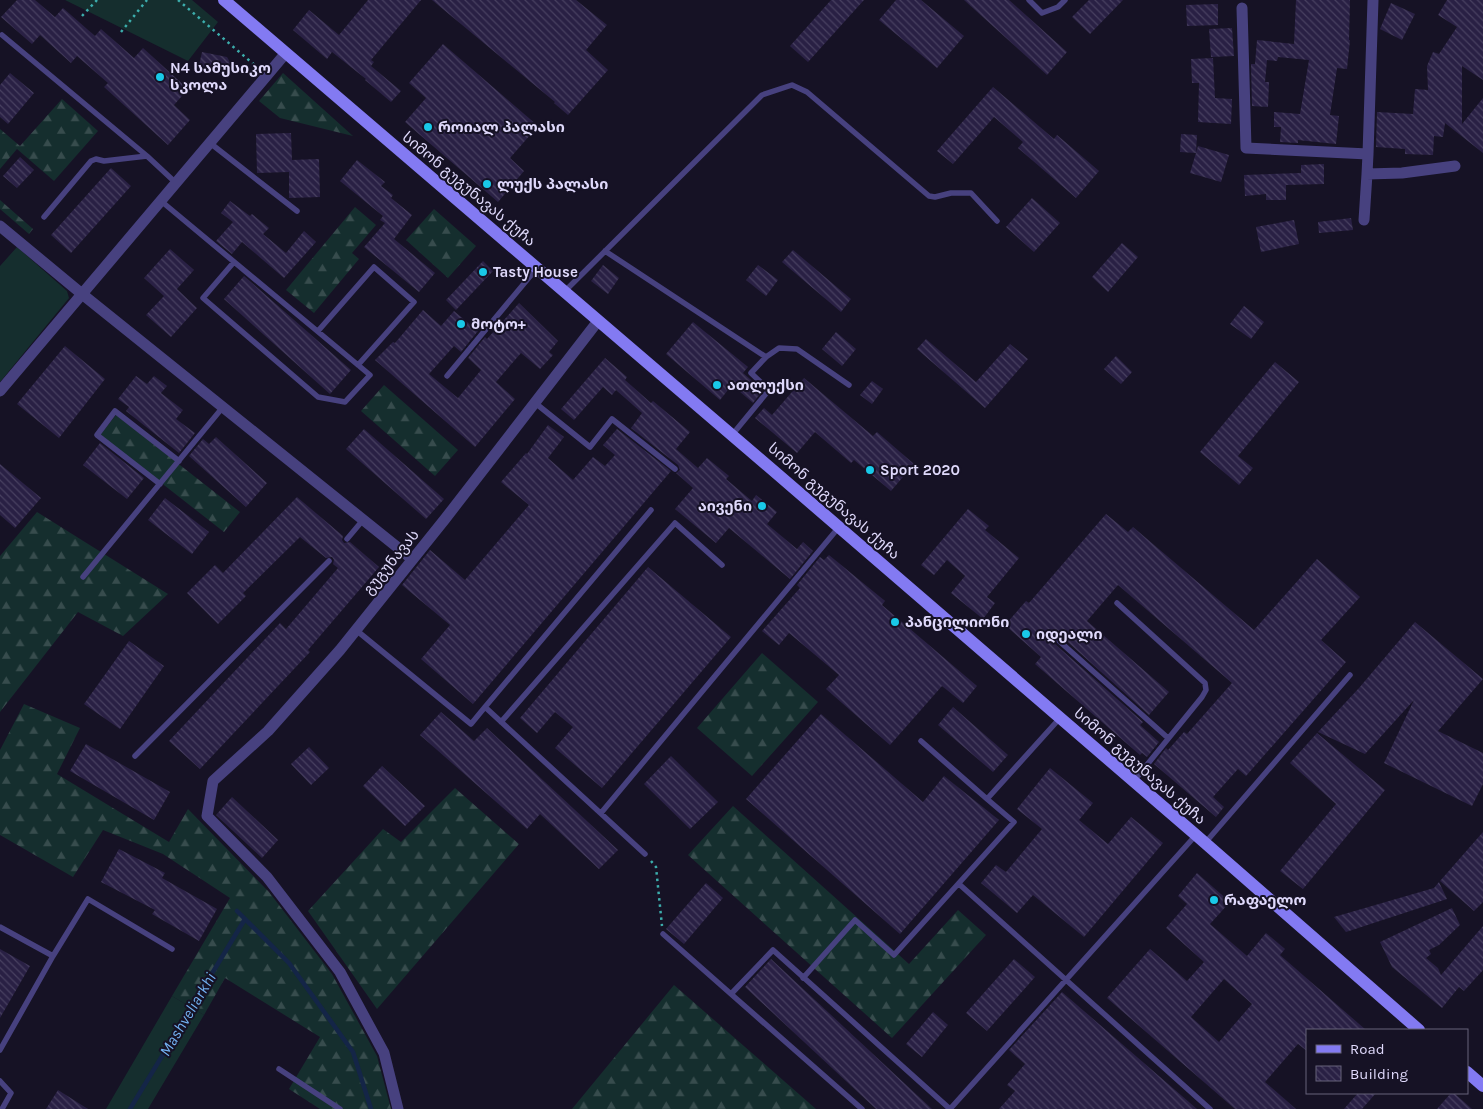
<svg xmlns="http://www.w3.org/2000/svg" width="1483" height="1109" viewBox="0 0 1483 1109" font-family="Karla,'Noto Sans Georgian',sans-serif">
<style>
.grass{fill:#152e2e}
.forest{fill:url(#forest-firs)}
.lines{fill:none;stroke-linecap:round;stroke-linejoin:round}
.stream{stroke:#142547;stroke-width:4.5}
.building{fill:url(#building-back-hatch);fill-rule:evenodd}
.path{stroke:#3cadac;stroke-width:2.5;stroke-dasharray:2.5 4;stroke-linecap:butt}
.service{stroke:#47417f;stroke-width:5.5}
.minor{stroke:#47417f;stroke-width:11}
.secondary{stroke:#837af2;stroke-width:12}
.poi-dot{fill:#19c9e8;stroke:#161225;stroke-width:2}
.labels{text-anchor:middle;stroke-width:4;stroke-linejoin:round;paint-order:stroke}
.poi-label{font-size:15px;font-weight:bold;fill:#dfd9fb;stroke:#161225;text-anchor:start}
.street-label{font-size:15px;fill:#dfd9fb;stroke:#161225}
.water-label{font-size:16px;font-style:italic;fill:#72b0f1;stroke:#161225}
</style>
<defs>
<pattern id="forest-firs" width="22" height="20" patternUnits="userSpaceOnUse" patternTransform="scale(1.25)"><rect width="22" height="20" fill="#152e2e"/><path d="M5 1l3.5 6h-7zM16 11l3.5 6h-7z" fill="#374c4d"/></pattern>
<pattern id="building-back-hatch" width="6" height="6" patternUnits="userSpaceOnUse" patternTransform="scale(1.25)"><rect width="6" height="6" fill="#292044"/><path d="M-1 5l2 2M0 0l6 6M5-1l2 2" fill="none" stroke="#484060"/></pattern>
</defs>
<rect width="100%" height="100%" fill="#161225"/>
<path class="grass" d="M65,0H192L218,22L188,61Z
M17,247L67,291L69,298L0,382V266Z
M172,996L204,1015L148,1109H106Z"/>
<path class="forest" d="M283,73L353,136L280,118L259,101Z
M62,99L98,131L54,181L17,149L0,169V129L20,146Z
M0,200L33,229L29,234L0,209Z
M355,207L376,225L352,253L359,259L314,313L286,290Z
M434,209L476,246L448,278L406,240Z
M384,385L458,450L435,476L361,411Z
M116,415L240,512L224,532L100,435Z
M37,512L168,594L123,636L78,612L0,712V556Z
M762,653L818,702L752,776L697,728Z
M24,704L80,728L57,774L169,842L188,809L269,892L332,974L377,1056L391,1109H320L289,1089L320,1037L225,978L204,1015L172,996L230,898L163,854L103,830L73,877L0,835V750Z
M455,788L519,844L377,1009L308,911L383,829L401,842Z
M733,806L909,964L958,910L986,935L892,1038L688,855Z
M674,985L816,1109H572Z"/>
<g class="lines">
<path class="stream" d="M237,911L289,963L353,1052L371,1109
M130,1109L245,919"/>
</g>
<path class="building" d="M17,0H35L55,17L63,8L95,36L101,29L134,58L143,48L188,89L174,105L190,120L168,145L104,87L108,83L77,56L71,63L40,35L32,44L1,17Z
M368,0H421L371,60L374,62L371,66L401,91L391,102L365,80L366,79L332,52L327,59L293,30L309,10L339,35Z
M432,0H576L607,25L586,50L608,70L568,115L554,103L555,102Z
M831,0H864L808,62L790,46Z
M896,0H921L964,36L937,68L879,20Z
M964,0H1009L1067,52L1047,75Z
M1089,0H1123L1090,34L1072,17Z
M1296,0H1350L1349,40H1350L1347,69L1337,68L1330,115L1339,116L1336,144L1298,140V143L1280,142L1281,127H1274V112L1300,114L1309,60L1278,57L1277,61L1267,60L1265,82H1269L1268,107L1252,106L1251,64H1255L1257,40L1294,44Z
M1447,0H1483V80L1462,66V124L1483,98V153L1445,123L1443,137L1434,136L1433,155L1405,154V149L1376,147L1377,112L1413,114L1415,89L1428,90L1427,66L1433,52L1439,54L1457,27L1438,15Z
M1391,3L1415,14L1402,40L1380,29Z
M1218,4V25L1187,26L1186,5Z
M1232,28L1234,56L1211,57L1209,29Z
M443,44L538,126L510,158L524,171L498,202L405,122L426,98L409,83Z
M202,52L227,57L231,64L230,70L222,75L198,70Z
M1213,58L1215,98L1232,99L1231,124L1198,122L1199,83H1192L1191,59Z
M10,73L34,93L8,124L0,117V85Z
M993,87L1054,139L1057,135L1099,171L1076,198L1018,148L1023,142L994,117L953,164L937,151Z
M291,133L292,160L319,159L320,197L289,198V172L257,173L256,134Z
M1181,134L1197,135L1196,153L1180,152Z
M1198,146L1229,155L1221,182L1190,173Z
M20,157L34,170L17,188L3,176Z
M357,160L385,182L381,186L393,195L391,198L412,215L394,239L435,273L419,292L364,247L385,223L380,220L383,216L340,181Z
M1324,164V184L1286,185V200H1266V194L1245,196L1244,175L1301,173V165Z
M111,168L131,186L71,253L51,235Z
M1032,198L1060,223L1034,252L1006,227Z
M230,201L250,216L252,214L269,228L263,234L286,253L304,231L316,242L284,278L242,242L232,254L216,241L233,222L221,213Z
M1351,218L1353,230L1319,233L1318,222Z
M1294,220L1299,244L1261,252L1256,227Z
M1122,243L1138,257L1108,292L1092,277Z
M170,249L194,270L177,289L197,308L171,337L146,315L164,296L144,278Z
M793,250L851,299L841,312L782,262Z
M483,261L493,271L456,310L446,300Z
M603,265L619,278L608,294L591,281Z
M758,265L778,280L766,296L746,280Z
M244,276L351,370L330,394L224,299Z
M519,303L558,341L549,352L553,355L540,369L521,353L496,382L515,399L475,447L375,360L393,342L395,343L423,310L441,326L454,311L478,331L461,352L454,346L429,374L458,398L481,370L468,358L485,337L487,339Z
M1244,306L1264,322L1251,339L1230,324Z
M693,322L748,367L743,373L763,390L753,403L732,385L720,400L666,354Z
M836,332L856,349L842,366L822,349Z
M926,339L976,382L1010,344L1028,359L985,408L917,349Z
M65,346L105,379L59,438L17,404Z
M1116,356L1132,372L1121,384L1104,369Z
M605,358L627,377L625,380L651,403L653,401L690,432L676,449L698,468L707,458L729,476L726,479L752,501L756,495L777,512L767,524L797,549L803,542L813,551L790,579L729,528L716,543L675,509L693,488L676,473L680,470L678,465L631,428L642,413L616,390L612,395L603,387L574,420L561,409Z
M1275,362L1299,382L1238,456L1253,468L1239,485L1200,452Z
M136,376L147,384L154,376L167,386L161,393L183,410L176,419L195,433L179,453L126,411L129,407L118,399Z
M804,378L873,436L877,432L914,464L891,491L854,460L851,463L815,432L797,453L755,418L764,408L772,415Z
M872,381L883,389L872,404L860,395Z
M548,425L564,437L548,458L573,480L593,457L605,466L615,455L603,445L617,429L671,471L473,704L421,659L450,625L402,585L430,550L465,580L529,505L501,482L526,453L527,454Z
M364,429L444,499L426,519L346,449Z
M216,437L267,483L246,507L189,456L203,439L209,444Z
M100,443L144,478L127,499L83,465Z
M0,464L41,498L15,528L0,515Z
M297,497L343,536L342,540L344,543L350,542L379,567L308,650L310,652L200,769L169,741L280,623L286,629L338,568L333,564L334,560L332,557L326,558L300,537L243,593L246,596L218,624L187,593L215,565L223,573Z
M165,498L209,532L192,554L148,520Z
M968,509L989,526L985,530L1019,558L987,597L995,603L983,619L951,593L965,576L947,560L934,575L921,565Z
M1106,514L1128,532L1133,527L1254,630L1317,559L1360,597L1321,640L1346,662L1246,776L1238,769L1213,797L1224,807L1216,817L1154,764L1166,748L1168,750L1184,732L1187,734L1232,683L1118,585L1087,621L1169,692L1149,715L1061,636L1055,637L1053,640L1055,644L1143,722L1140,725L1159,742L1147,757L1142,753L1140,755L1035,664L1041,657L1005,625L1026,601L1029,603Z
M829,555L885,601L882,605L977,686L963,703L942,686L890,745L826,689L839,675L789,633L779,645L762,631L800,588L797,585L820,557L824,560Z
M648,567L731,637L602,788L555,748L573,727L555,712L537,733L520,718Z
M1415,622L1483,679L1438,731L1483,753V784L1472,806L1384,763L1414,700L1365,754L1318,732L1359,688Z
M129,641L164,666L120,729L84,704Z
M953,707L1008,755L993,772L938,725Z
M441,712L474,741L487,728L618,850L599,869L540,814L527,829L420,735Z
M821,714L923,802L944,776L999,820L900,934L746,799Z
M1317,733L1385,790L1303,889L1280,871L1336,804L1290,763Z
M86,744L170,792L154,820L70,771Z
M309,747L329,768L311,785L291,764Z
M671,756L718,802L690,829L644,784Z
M382,766L425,806L405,826L363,786Z
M1050,768L1093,803L1079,820L1108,844L1131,817L1163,843L1084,937L1033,895L1017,913L981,883L996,865L1006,872L1042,829L1017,809Z
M232,797L278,840L262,858L216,815Z
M1483,832V902L1474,911L1440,881Z
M119,849L165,873L162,878L217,909L199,941L152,914L155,910L101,882Z
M1197,873L1230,902L1210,924L1247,956L1266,933L1285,949L1280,955L1366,1030H1307V1051L1298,1044L1265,1082L1296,1109H1235L1107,998L1150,949L1187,981L1204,962L1166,928L1187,904L1178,896ZM1224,979L1252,1004L1219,1042L1191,1017Z
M1439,882L1447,899L1346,932L1334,917L1434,888Z
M706,883L723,898L684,944L666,929Z
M1452,908L1460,925L1439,945L1429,950L1431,954L1426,958L1438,968L1441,975L1483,926V970L1464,991L1459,987L1442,1008L1392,967L1380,942Z
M0,949L30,966L0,1018Z
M771,959L932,1109H876L745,987Z
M1014,959L1035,977L987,1031L966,1013Z
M1062,992L1197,1109H999L1015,1091L1007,1085L1025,1064L1009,1050Z
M933,1012L948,1025L922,1057L906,1044Z
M58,1090L88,1109H46Z
M1358,1093H1376L1362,1109H1344Z
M1451,1093H1454L1472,1109H1437Z"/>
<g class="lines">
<path class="path" d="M178,0L257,67
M82,16L97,0
M121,32L147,0
M651,861L656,867L662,926"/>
<path class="service" d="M1029,0L1042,13L1058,7L1065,0
M2,35L147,156
M210,143L297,211
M161,201L358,365L370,375L345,402L318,397L203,298L234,262
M44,217L91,161L96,159L104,161L147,156L176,183
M605,251L766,357
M564,292L762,95L792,85L807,92L929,196L935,197L951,193H971L997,221
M318,331L374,267L414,302L358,365
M447,376L537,268
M534,402L590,447L612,419L675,469
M732,435L769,390L751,373L766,357L779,348L797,349L849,385
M160,484L97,435L115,411L179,461
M347,539L363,520
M83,577L223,407
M1117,603L1205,683L1206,690L1202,697L1133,782
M356,630L471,724L485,707L645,854
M1058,640L1168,738
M485,707L651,510
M501,722L675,523L722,565
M921,741L987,799
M135,756L329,561
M601,813L839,527
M1205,843L1350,675
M959,884L1210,1109
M0,927L53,956L0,1050
M663,934L731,994
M53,956L88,899L172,949
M803,978L855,920L894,955L1014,822L987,799L1060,718
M279,1069L340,1109
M0,1081L11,1093L2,1109
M862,1109L731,994L773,950L950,1109L1196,835"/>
<path class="minor" d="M1242,8L1246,148L1368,154L1373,0
M1368,154L1367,174L1402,173L1455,166
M1364,220L1367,174
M0,226L82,294L412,559
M0,391L285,54
M398,1109L384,1053L340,972L267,877L207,816L213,781L268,731L340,650L445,519L598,321"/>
<path class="secondary" d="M224,0L768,466L1196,835L1419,1030
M1467,1072L1483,1086"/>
</g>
<g class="poi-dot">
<circle cx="160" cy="77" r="5"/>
<circle cx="428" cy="127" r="5"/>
<circle cx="487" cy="184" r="5"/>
<circle cx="483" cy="272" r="5"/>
<circle cx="461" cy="324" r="5"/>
<circle cx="717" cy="385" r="5"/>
<circle cx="870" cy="470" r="5"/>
<circle cx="762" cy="506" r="5"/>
<circle cx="895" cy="622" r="5"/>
<circle cx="1026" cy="634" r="5"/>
<circle cx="1214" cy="900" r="5"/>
</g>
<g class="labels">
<g class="poi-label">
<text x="170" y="73">N4 სამუსიკო<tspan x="170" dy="17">სკოლა</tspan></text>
<text x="438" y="132">როიალ პალასი</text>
<text x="497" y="189">ლუქს პალასი</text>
<text x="493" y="277">Tasty House</text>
<text x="471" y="329">მოტო+</text>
<text x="727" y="390">ათლუქსი</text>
<text x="880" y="475">Sport 2020</text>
<text x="752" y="511" text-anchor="end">აივენი</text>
<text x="905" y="627">პანცილიონი</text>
<text x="1036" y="639">იდეალი</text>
<text x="1224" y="905">რაფაელო</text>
</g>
<g class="street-label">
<text transform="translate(469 189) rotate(40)" y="5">სიმონ გუგუნავას ქუჩა</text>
<text transform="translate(834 501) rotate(41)" y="5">სიმონ გუგუნავას ქუჩა</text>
<text transform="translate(391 562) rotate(-51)" y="5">გუგუნავას</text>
<text transform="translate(1140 766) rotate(41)" y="5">სიმონ გუგუნავას ქუჩა</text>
</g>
<g class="water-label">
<text transform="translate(187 1014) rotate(-59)" y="6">Mashveliarkhi</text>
</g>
</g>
<rect x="1306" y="1029" width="162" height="65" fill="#161225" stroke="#66627b"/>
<rect x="1316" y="1045" width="25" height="8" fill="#837af2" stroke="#66627b"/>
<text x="1350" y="1054" font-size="15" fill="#dfd9fb">Road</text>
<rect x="1316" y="1066" width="25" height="15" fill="url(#building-back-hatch)" stroke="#66627b"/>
<text x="1350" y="1079" font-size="15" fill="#dfd9fb">Building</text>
</svg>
